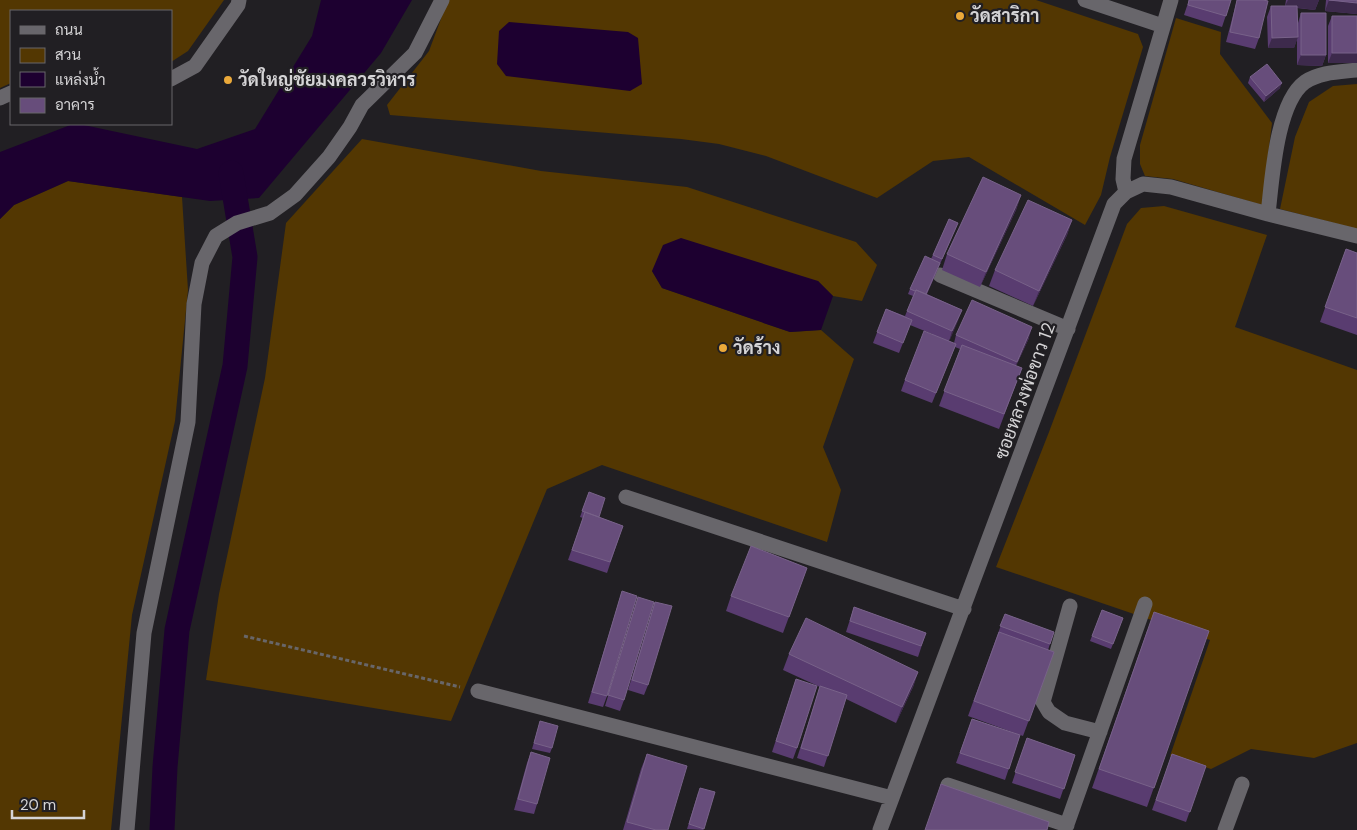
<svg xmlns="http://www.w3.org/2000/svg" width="1357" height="830" viewBox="0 0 1357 830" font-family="'DM Sans',Sarabun,sans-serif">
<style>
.green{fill:#533702}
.water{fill:#1d0030}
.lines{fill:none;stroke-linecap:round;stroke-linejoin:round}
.canal{stroke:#1d0030;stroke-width:25}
.path{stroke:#686669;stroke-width:3;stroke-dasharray:4 2.5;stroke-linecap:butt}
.minor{stroke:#68666b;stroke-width:15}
.wall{fill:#593c70}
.shaded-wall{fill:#3d2a4c}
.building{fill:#674d7b;stroke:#786289}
.poi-dot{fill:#eba93a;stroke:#211f23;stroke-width:2}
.labels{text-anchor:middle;stroke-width:4.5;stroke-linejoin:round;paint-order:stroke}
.poi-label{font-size:18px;font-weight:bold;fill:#d5d4d6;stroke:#211f23;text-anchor:start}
.street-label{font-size:18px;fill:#d5d4d6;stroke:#211f23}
</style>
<rect width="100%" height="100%" fill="#211f23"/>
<path class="green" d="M0,0H224L188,51L171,62V11H11V83L0,88Z
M448,0H1036L1138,34L1143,47L1110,157L1101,195L1085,225L969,157L933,161L877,198L766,156L719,144L681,139L390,115L387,105L429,51Z
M1176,18L1221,32L1220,54L1272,123L1262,205L1173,179L1145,176L1140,164V145Z
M1357,84V229L1280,209L1295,137L1309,102L1333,86Z
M362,139L541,171L687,187L856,242L877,265L862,301L833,296L818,281L652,271L662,288L790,332L821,330L854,359L823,447L841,490L827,542L602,465L547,489L451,721L206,680L219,594L265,378L286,223Z
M68,181L182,197L188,290L175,421L132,615L111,830H0V219L14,205Z
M1164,206L1267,235L1235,327L1357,370V743L1314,758L1251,749L1211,769L1170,756L1210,640L996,567L1049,432L1127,224L1141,208Z"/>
<path class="water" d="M321,0H412L381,53L259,198L210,201L68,181L14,205L0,219V152L73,124H79L197,149L255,129L312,36Z
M509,22L628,32L638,38L642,84L630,91L506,76L497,64L499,31Z
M681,238L818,281L833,296L821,330L790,332L662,288L652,271L663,245Z"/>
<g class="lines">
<path class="canal" d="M162,830L165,767L177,630L235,366L245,257L231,173"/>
<path class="path" d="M244,636L460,687"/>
<path class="minor" d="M1085,0L1163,26
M171,79L195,66L238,5L239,0
M0,98L11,93
M1126,192L1123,179L1124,159L1171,0
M1268,214C1272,181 1276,103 1305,82C1320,72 1339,72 1357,70
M940,275L1068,329
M626,497L964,609
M1070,606L1043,702L1049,712L1065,723L1100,732
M478,691L892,798
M948,785L1067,825
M127,830L144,633L188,422L194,304L202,263L216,236L237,223L270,213L295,195L329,157L350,127L362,105L415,53L442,0
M880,830L1114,204L1126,192L1143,184L1171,187L1268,214L1357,236
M1065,830L1145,604
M1225,830L1242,784"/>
</g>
<path class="wall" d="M1189,0H1231L1222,27L1184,15Z
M1237,0H1267L1259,38L1255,49L1226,42Z
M1286,0H1319L1315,10L1297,8L1298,23L1301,13L1326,55L1322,66L1297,65V39L1294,48H1268L1267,17L1271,6H1285Z
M1326,0H1357V14L1325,11Z
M1332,16H1357V63H1328V26Z
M1250,77L1280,88L1264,102L1248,83Z
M1021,195L1016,210L980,287L942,270L947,254Z
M949,219L958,223L927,294L962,310L949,341L954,343L956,335L1029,338L1016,366L1022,368L999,429L939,406L960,349L955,347L932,403L901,391L905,380L932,334L910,325L899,353L873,343L886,309L905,316L913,296L908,294L910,289L931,259Z
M1072,220L1067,235L1033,306L989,286L995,270Z
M1346,249L1357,253V335L1320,322Z
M589,492L599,517L623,526L607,573L568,560L583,518L580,517Z
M807,568L783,633L726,611L731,596Z
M622,591L607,696L603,707L588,703Z
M638,597L624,700L620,711L605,706Z
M655,602L648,685L644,695L628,690Z
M854,607L926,633L918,657L846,632Z
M1102,610L1123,618L1111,649L1090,641Z
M1005,614L1054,632L1048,650L1054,652L1023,736L968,716Z
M1147,631H1209L1147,807L1092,788Z
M789,654L918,672L913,687L896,723L846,699L824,767L797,758L820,687L783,670Z
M796,679L797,748L793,759L772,752Z
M972,719L1020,735L1005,780L956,763Z
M540,721L552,748L550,753L532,749Z
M1027,738L1075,755L1060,799L1012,783Z
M531,752L537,804L534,814L514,810L527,763Z
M647,754L668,830H623L641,769Z
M1172,754L1206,766L1186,822L1152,810Z
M715,792L703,830L687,829L698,793Z"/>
<path class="shaded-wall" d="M1288,0H1319L1315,10L1285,6Z
M1329,0L1357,3V14L1325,11Z
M1298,37L1294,48H1268L1272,38Z
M1332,53H1357V63H1328Z
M1301,55H1326L1322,66L1297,65Z
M1282,83L1280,88L1264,102L1266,96Z
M1021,195L1016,210L980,287L986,272Z
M1072,220L1067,235L1033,306L1039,291Z
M962,310L958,321L949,342L952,331Z
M1032,327L1029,338L1013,372L1017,362Z
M918,672L913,687L896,723L902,707Z"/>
<path class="building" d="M1189,0H1231L1226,16L1188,5Z
M1237,0H1263L1268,1L1259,38L1230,32Z
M1329,0H1357V3Z
M1271,6H1297L1298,37L1272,38Z
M1301,13H1326V55H1301Z
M1332,16H1357V53H1332Z
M1267,64L1282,83L1266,96L1250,77Z
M983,177L1021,195L986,272L947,254Z
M1028,200L1072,220L1039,291L995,270Z
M949,219L958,223L942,259L933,255Z
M1346,249L1357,253V318L1325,307Z
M925,256L940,263L926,294L916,290L915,291L910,289Z
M916,290L962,310L952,331L907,311Z
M972,300L1032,327L1017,362L956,335Z
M886,309L912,320L903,343L877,332Z
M924,331L956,344L936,393L905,380Z
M962,345L1022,368L1004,414L944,391Z
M589,492L605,498L599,517L582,511Z
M585,512L623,526L610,562L572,550Z
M751,546L807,568L789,617L731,596Z
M622,591L637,596L607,696L592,692Z
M638,597L654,602L624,700L608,695Z
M655,602L672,606L648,685L632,680Z
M854,607L926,633L921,646L850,621Z
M1102,610L1123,618L1113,644L1092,636Z
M1154,612L1209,631L1154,788L1099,769Z
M1005,614L1054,632L1050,644L1000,626Z
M806,618L918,672L902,707L789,654Z
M999,632L1054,652L1029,721L974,701Z
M796,679L817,686L797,748L776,741Z
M820,686L847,695L828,756L801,748Z
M972,719L1020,735L1009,769L960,753Z
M540,721L558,726L552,748L534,743Z
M1027,738L1075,755L1064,789L1015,772Z
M531,752L550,758L537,804L518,799Z
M647,754L687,766L668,830H656L627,822Z
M1172,754L1206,766L1190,812L1156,800Z
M941,784L1049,822L1047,830H925Z
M700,788L715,792L704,829L689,824Z"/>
<g class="poi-dot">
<circle cx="960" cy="16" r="5"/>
<circle cx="228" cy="80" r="5"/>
<circle cx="723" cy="348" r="5"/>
</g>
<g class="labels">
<g class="poi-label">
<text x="970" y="22">วัดสาริกา</text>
<text x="238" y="86">วัดใหญ่ชัยมงคลวรวิหาร</text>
<text x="733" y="354">วัดร้าง</text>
</g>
<g class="street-label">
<text transform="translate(1025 391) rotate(-70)" y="6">ซอยหลวงพ่อขาว 12</text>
</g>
</g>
<rect x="10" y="10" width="162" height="115" fill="#211f23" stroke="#69676b"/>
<rect x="20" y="26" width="25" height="8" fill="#68666b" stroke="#69676b"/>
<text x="55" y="35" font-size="15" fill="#d5d4d6">ถนน</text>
<rect x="20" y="48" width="25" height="15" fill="#533702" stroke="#69676b"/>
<text x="55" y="60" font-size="15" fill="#d5d4d6">สวน</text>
<rect x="20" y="72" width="25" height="15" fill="#1d0030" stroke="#69676b"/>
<text x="55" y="85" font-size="15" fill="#d5d4d6">แหล่งน้ำ</text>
<rect x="20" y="98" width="25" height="15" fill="#674d7b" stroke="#69676b"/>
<text x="55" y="110" font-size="15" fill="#d5d4d6">อาคาร</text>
<path d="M12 810v8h72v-8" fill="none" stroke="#d5d4d6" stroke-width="2.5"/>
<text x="20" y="810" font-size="15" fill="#d5d4d6" stroke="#211f23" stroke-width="4" paint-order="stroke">20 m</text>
</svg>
